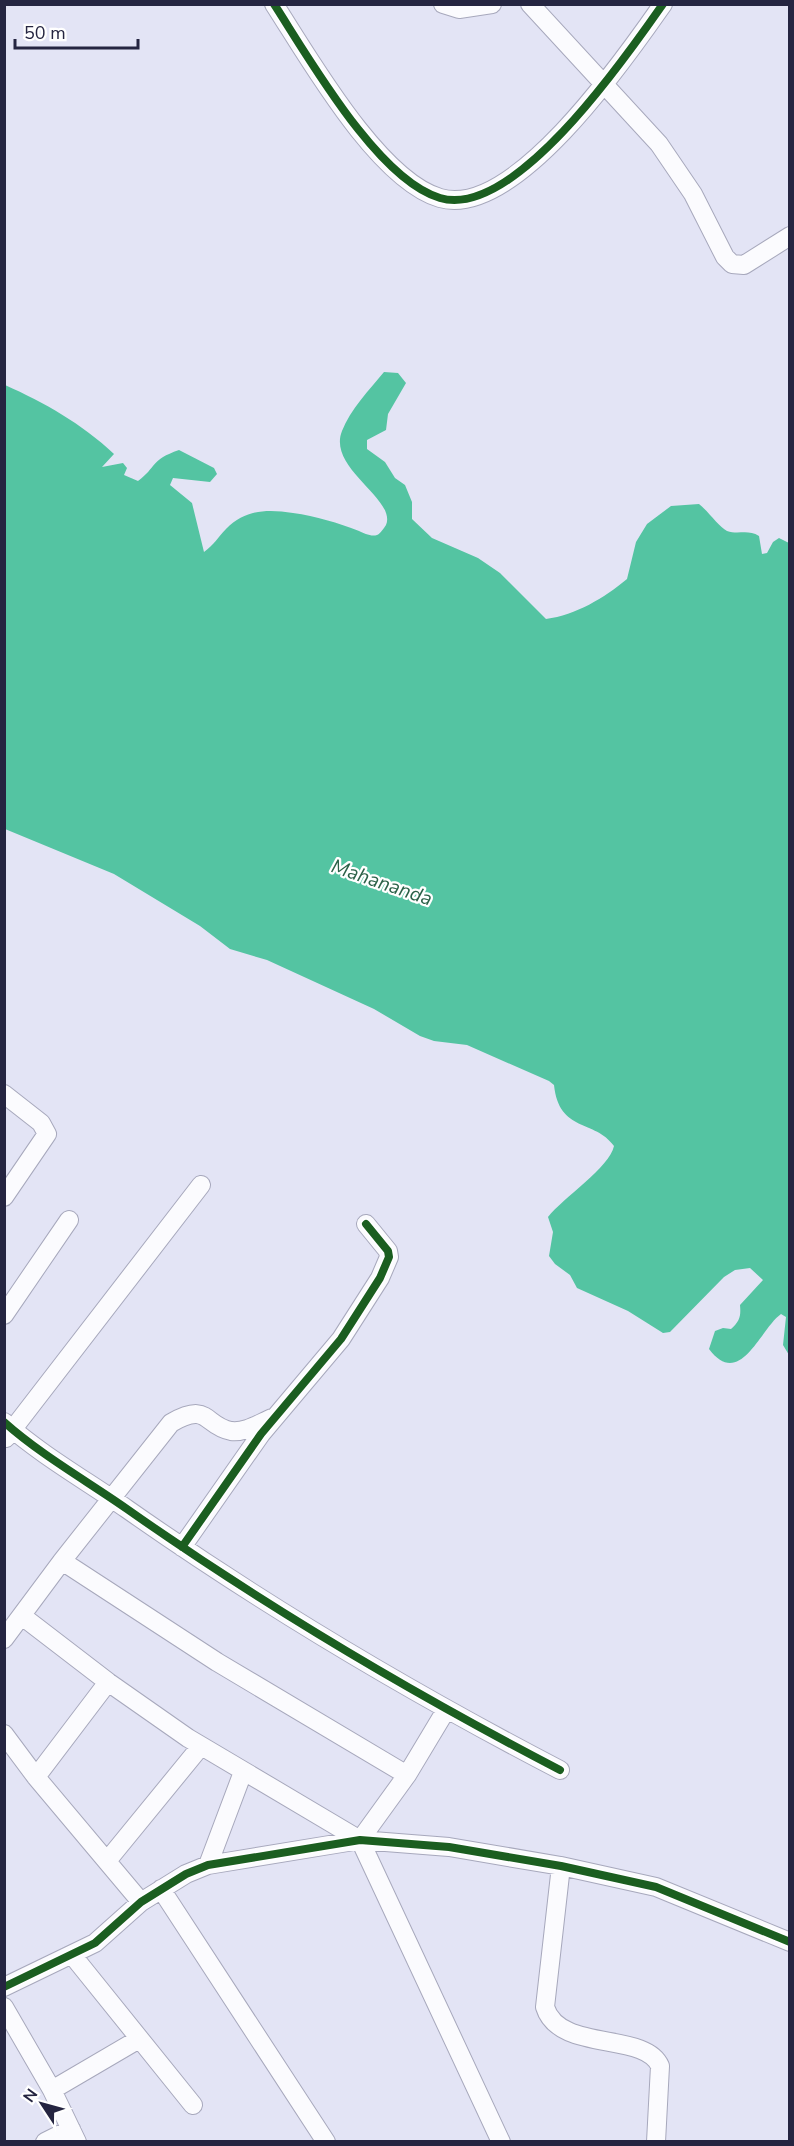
<svg xmlns="http://www.w3.org/2000/svg" width="794" height="2146" viewBox="0 0 794 2146" font-family="'Nunito Sans',sans-serif">
<style>
.water{fill:#54c4a2}
.lines{fill:none;stroke-linecap:round;stroke-linejoin:round}
.minor-casing{stroke:#a7a8bc;stroke-width:20}
.minor{stroke:#fbfbfe;stroke-width:18}
.cycleway-casing{stroke:#fff;stroke-width:11}
.cycleway{stroke:#1b5e20;stroke-width:8}
.labels{text-anchor:middle;stroke-width:4.5;stroke-linejoin:round;paint-order:stroke}
.water-label{font-size:20px;font-style:italic;fill:#2b6148;stroke:#fff}
</style>
<rect width="100%" height="100%" fill="#e3e4f5"/>
<path class="water" d="M384,372L398,373L406,383L388,414L386,430L367,440V449L385,462L395,478L405,485L412,502V519L432,538L478,558L500,573L546,619C576,615 604,598 627,579L636,542L647,524L671,506L699,504C708,511 719,527 727,531C738,535 748,529 759,536L762,554L767,553L773,542L779,538L789,543V1355L783,1345L786,1317L781,1314C760,1329 740,1390 709,1349L715,1331L723,1328L731,1329C740,1321 741,1316 740,1305L763,1280L750,1268L735,1270L724,1277L670,1332L663,1333L628,1311L577,1288L570,1275L555,1264L549,1256L553,1232L548,1217C563,1198 610,1167 614,1146C595,1119 559,1133 554,1085L549,1081L467,1045L434,1041L420,1036L374,1009L267,960L230,949L200,926L114,874L5,829V385C45,403 81,423 114,454L102,467L123,463L127,468L124,475L138,481C157,467 150,460 179,450L214,468L217,474L210,482L173,478L170,485L192,503L204,552C214,545 218,537 226,529C246,509 268,509 293,513C316,516 338,523 359,531C364,533 371,537 377,535C380,534 384,528 386,525C397,499 327,468 342,431C350,410 370,389 384,372Z"/>
<g class="lines">
<defs>
<path id="minor" d="M274,4C309,58 378,180 440,198C514,220 626,57 663,4
M443,4L459,9L492,4
M530,4L659,144L693,194L725,257L732,264L744,265L790,236
M4,1094L41,1123L47,1134L4,1197
M4,1315L69,1220
M4,1422C41,1455 87,1481 127,1509C265,1606 410,1692 560,1770
M6,1438L201,1185
M182,1547L261,1434L341,1339L380,1278L389,1257L388,1251L366,1224
M62,1561L217,1662L407,1775
M22,1616L108,1682L188,1738L360,1840L407,1775L446,1710
M4,1639L62,1561L171,1423C209,1401 204,1426 231,1431C245,1433 260,1423 272,1418
M4,1734L36,1777L141,1902
M36,1777L108,1682
M360,1840L501,2142
M107,1861L201,1746
M208,1865L243,1772
M561,1866L545,2007C559,2053 645,2031 660,2066L656,2142
M161,1889L326,2142
M73,1956L193,2105
M4,1987L95,1943L141,1902L186,1874L208,1865L360,1840L449,1847L561,1866L656,1887L790,1942
M4,2007L52,2090L77,2142
M52,2090L139,2039
M45,2142L71,2129"/>
</defs>
<use href="#minor" class="minor-casing"/>
<use href="#minor" class="minor"/>
<defs>
<path id="cycleway" d="M274,4C309,58 378,180 440,198C514,220 626,57 663,4
M4,1422C41,1455 87,1481 127,1509C265,1606 410,1692 560,1770
M182,1547L261,1434L341,1339L380,1278L389,1257L388,1251L366,1224
M4,1987L95,1943L141,1902L186,1874L208,1865L360,1840L449,1847L561,1866L656,1887L790,1942"/>
</defs>
<use href="#cycleway" class="cycleway-casing"/>
<use href="#cycleway" class="cycleway"/>
</g>
<g class="labels">
<g class="water-label">
<text transform="translate(382 882) rotate(19)" y="7">Mahananda</text>
</g>
</g>
<rect width="794" height="2146" fill="none" stroke="#252541" stroke-width="12"/>
<g transform="translate(42 2104) rotate(306)" stroke="#ffffff" stroke-width="4.5" paint-order="stroke">
<path d="M0-4.5L10 22L0 15L-10 22Z" fill="#252541"/>
<text y="-9" font-size="16" font-weight="bold" text-anchor="middle" fill="#252541">N</text>
</g>
<path d="M15 39v9h123v-9" fill="none" stroke="#252541" stroke-width="3"/>
<text x="24" y="39" font-size="18" fill="#252541" stroke="#ffffff" stroke-width="4.5" paint-order="stroke">50 m</text>
</svg>
